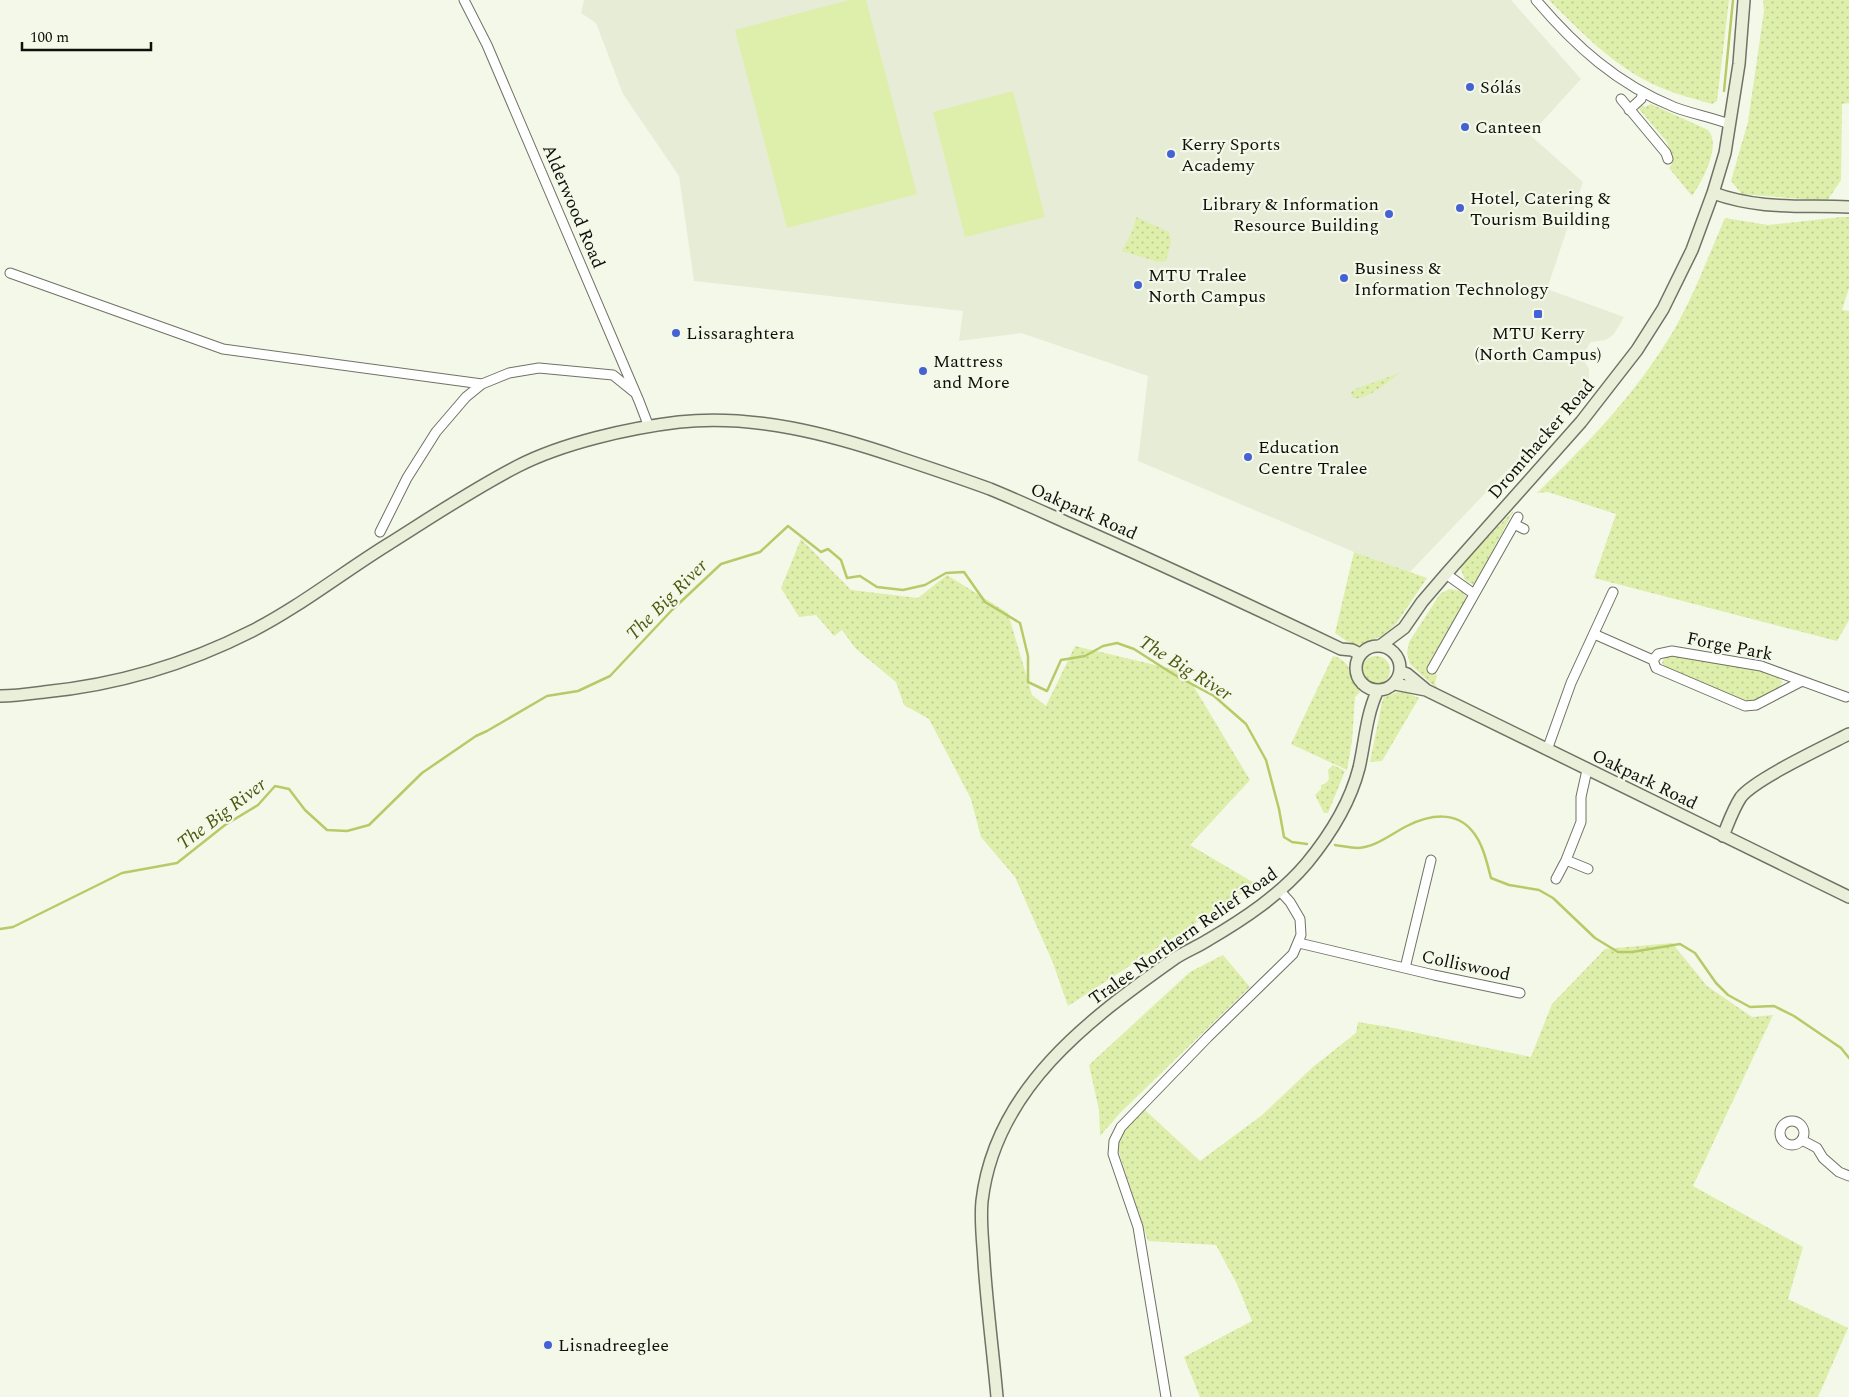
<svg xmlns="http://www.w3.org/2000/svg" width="1849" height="1397" viewBox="0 0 1849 1397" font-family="Spectral,serif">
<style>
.built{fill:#e7ecd7}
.grass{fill:url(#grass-dots)}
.pitch{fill:#deeeab}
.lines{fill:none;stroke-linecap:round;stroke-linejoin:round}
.stream{stroke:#b6cb67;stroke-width:2.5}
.street-casing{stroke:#6f7265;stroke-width:11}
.secondary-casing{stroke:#6f7265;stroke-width:14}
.street{stroke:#fff;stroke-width:9}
.secondary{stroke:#eaefd9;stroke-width:11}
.poi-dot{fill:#4562d5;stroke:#f4f8e9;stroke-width:2}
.labels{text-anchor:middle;stroke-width:4.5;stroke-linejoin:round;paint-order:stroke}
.poi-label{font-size:18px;fill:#0e100b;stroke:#f4f8e9;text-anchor:start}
.street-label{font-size:18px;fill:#0e100b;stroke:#f4f8e9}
.water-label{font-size:19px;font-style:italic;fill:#4d590f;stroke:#f4f8e9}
</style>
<defs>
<pattern id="grass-dots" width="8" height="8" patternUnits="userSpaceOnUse" patternTransform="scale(1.25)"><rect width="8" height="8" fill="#deeeab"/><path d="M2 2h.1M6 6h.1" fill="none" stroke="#bdcb92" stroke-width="1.8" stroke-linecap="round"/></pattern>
</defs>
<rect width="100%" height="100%" fill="#f4f8e9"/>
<path class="built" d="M584,0H1511L1581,79L1530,135L1583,182L1547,289L1624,317L1614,334L1606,340L1591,342L1582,356L1589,369V378L1584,390L1410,572L1354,552L1138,461L1148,376L1021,333L959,341L963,311L694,281L679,176L623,94L596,23L581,13Z"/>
<path class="grass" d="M1549,0H1729L1717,101L1712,104C1688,97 1664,91 1643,79C1607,59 1578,29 1549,0Z
M1763,0H1849V103L1842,104L1841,180L1827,201L1742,194L1731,181L1748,122L1764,11Z
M1651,104L1708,130C1722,145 1702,182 1692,196L1669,168L1673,162L1667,142L1639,109L1642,105L1645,107Z
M1136,217L1169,232L1171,242L1166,261L1158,262L1122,251L1133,230Z
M1842,217H1849V288L1842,310L1849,311V620L1837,641L1594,578L1616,514L1548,492L1537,493C1583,448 1629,401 1664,346C1690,307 1706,261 1725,218L1768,225Z
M1400,373C1390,380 1363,404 1352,397L1351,392L1355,389Z
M1514,510L1474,585L1465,580L1460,567Z
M801,539L851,590L918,598L947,575L1008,613L1032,695L1046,706L1075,646L1185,672L1250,780L1190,845L1256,884L1068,1006L1053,963L1015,877L981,837L971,799L929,719L904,705L896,682L856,649L842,630L834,636L816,615L799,617L781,588Z
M1354,552L1427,578L1396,624L1382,636L1358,645L1351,644L1335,633Z
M1449,589L1461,591L1467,597L1427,668L1437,675L1435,683L1438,690L1410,664L1407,653L1409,642L1440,594Z
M1673,654L1753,668L1778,676L1782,682L1779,689L1751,702H1744L1665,667L1662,663L1665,656Z
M1333,656C1349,659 1354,678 1360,692L1355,697L1352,741L1347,770L1291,744Z
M1362 670a14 14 0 1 1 28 0a14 14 0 1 1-28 0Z
M1398,692L1407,693L1419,698L1382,761L1370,762L1382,702L1384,697Z
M1333,765L1345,771L1328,813H1324L1315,795L1321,789V785L1326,783L1329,779L1328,770Z
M1672,943L1707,986L1752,1017L1773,1015L1693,1186L1803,1247L1788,1299L1848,1328L1818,1397H1200L1184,1357L1252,1321L1237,1284L1216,1245L1148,1241L1116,1144L1123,1129L1145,1110L1200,1161L1261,1116L1313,1067L1356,1033L1358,1022L1389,1027L1531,1057L1552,1004L1605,949Z
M1223,955L1250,987L1120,1113L1100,1136L1099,1110L1089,1065L1190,972Z"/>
<path class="pitch" d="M849,0H866L917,194L787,228L735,30Z
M1013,91L1045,217L965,237L933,112Z"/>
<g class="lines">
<path class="stream" d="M1724,91L1733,0
M1335,845C1342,846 1351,848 1358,848C1376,847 1391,834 1407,826C1429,815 1456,810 1473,832C1483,844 1487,863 1491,878L1509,885L1539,890L1553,898L1595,938L1618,952H1632L1680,944L1695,953L1716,983L1728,995L1750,1007L1774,1006L1794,1016L1841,1048L1849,1058
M0,929L13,927L122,873L177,863L225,825L258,805L275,786L289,789L305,810L327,830L347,831L369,825L422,773L476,736L487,731L547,696L578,691L610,676L672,610L721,564L760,552L788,526L821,552L828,549L841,560L847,578L860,576L877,587L903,590L925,585L946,573L964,572L985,602L1020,623L1028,656V682L1047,691L1061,660L1085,656L1103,646L1117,643L1134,649L1173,674L1214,696L1246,724L1266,760L1279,809L1284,837L1292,842L1307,844"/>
<defs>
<path id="street" d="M464,0L487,45L639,401L649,427
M1536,0C1575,46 1617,84 1674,107C1692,114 1711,117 1729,124
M1621,99L1666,153L1668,159
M1629,110L1641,99L1643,92
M10,273L223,349L482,384
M1514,524L1524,529
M380,532L407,478L436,432L466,397L482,384L509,373L539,368L613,375L634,392
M1446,574L1474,594
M1594,634L1653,660L1658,654L1672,651L1761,666L1846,697
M1653,660L1656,668L1745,706L1756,705L1802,681
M1432,669L1518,517
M1547,750L1571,683L1613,592
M1566,860L1588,869
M1556,879L1566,860L1581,822V797L1587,770
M1299,943L1434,975L1520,993
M1405,968L1431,860
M1780 1133a12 12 0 1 1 24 0a12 12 0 1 1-24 0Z
M1802,1140L1817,1148L1823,1158L1839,1172L1849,1176
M1166,1397L1138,1227L1113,1154L1114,1141L1121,1127L1208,1037L1293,954L1301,935L1300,919L1290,902L1280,891"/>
<path id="secondary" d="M1713,193C1761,210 1800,205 1849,207
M1356 668a22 22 0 1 1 44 0a22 22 0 1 1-44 0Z
M1380,646L1404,628L1422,602L1446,574L1581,422L1637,350L1663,309L1692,250L1713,193L1725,153L1739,64L1744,0
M1401,672L1407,674L1425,689
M1395,684L1426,690L1849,897
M0,696C15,696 29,694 44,692C116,685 187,664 252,631C299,607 342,573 387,545C430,518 473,489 518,466C563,443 629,428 679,422C754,414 830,434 900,458C930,468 960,478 990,489C1017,500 1043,512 1070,524C1161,564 1251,606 1341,649L1352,650L1360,654
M1723,836C1728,824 1733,809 1741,797C1755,779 1826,746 1849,734
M997,1397C993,1352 987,1307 984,1262C983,1242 980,1221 982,1201C995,1089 1088,1020 1174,959C1184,952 1197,947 1208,940C1244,919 1280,895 1307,863C1330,835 1350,803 1359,768C1365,742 1366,716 1377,692"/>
</defs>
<use href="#street" class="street-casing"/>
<use href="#secondary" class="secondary-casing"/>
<use href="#street" class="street"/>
<use href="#secondary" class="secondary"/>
</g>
<g class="poi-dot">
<circle cx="1470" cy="87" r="5"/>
<circle cx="1465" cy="127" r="5"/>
<circle cx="1171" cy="154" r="5"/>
<circle cx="1460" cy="208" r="5"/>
<circle cx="1389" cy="214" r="5"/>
<circle cx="1344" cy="278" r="5"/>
<circle cx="1138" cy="285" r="5"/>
<rect x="1533" y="309" width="10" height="10" rx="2.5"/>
<circle cx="676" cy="333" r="5"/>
<circle cx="923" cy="371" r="5"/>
<circle cx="1248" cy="457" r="5"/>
<circle cx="548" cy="1345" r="5"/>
</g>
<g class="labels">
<g class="poi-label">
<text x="1480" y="93">Sólás</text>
<text x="1475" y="133">Canteen</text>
<text x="1181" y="150">Kerry Sports<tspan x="1181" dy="21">Academy</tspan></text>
<text x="1470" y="204">Hotel, Catering &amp;<tspan x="1470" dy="21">Tourism Building</tspan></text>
<text x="1379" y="210" text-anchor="end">Library &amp; Information<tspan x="1379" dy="21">Resource Building</tspan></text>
<text x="1354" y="274">Business &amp;<tspan x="1354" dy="21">Information Technology</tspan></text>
<text x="1148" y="281">MTU Tralee<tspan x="1148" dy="21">North Campus</tspan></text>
<text x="686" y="339">Lissaraghtera</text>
<text x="1538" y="339" text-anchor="middle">MTU Kerry<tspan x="1538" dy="21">(North Campus)</tspan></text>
<text x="933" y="367">Mattress<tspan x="933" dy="21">and More</tspan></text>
<text x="1258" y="453">Education<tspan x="1258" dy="21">Centre Tralee</tspan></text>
<text x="558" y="1351">Lisnadreeglee</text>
</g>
<g class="street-label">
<text transform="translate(574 206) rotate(67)" y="6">Alderwood Road</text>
<text transform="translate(1541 439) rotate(-49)" y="6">Dromthacker Road</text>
<text transform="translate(1084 511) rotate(24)" y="6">Oakpark Road</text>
<text transform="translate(1730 646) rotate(11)" y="6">Forge Park</text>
<text transform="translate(1645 779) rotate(26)" y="6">Oakpark Road</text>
<text transform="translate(1183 936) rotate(-35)" y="6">Tralee Northern Relief Road</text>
<text transform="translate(1466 965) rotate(12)" y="6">Colliswood</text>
</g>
<g class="water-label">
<text transform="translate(666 599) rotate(-45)" y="7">The Big River</text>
<text transform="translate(1186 667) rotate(32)" y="7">The Big River</text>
<text transform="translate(221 813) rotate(-37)" y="7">The Big River</text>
</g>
</g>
<path d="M22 42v8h129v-8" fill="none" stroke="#0e100b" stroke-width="2.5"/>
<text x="30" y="42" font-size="15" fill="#0e100b" stroke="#f4f8e9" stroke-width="4" paint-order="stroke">100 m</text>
</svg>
